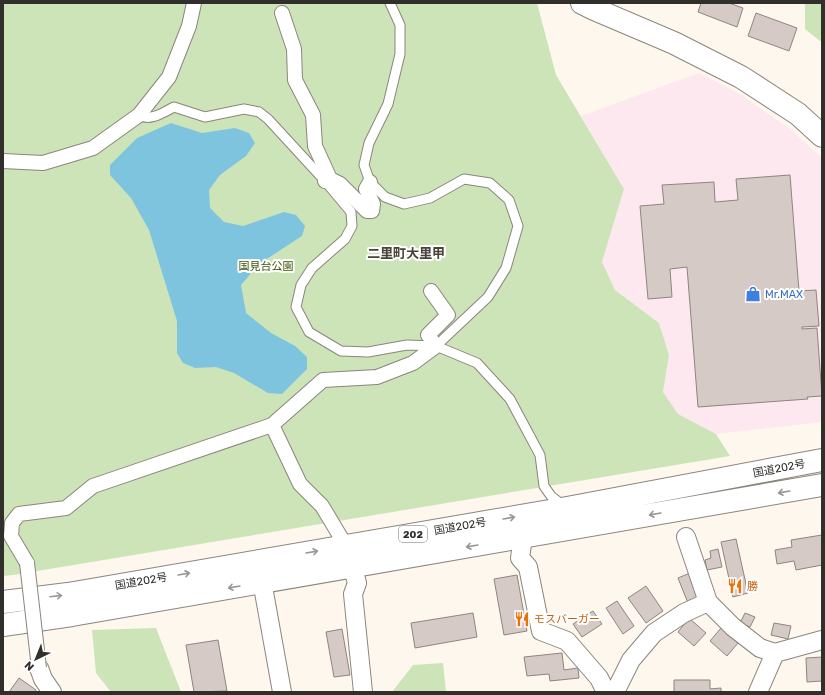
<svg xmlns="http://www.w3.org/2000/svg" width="825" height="695" viewBox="0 0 825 695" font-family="Rubik,'Noto Sans JP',sans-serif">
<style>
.commercial{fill:#fce8ee}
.green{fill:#cde4b8}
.water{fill:#7ec4de}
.building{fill:#d6cac7;stroke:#8f8481}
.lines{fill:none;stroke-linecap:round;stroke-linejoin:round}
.service-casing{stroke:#8b857d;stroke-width:11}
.pedestrian-casing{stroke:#8b857d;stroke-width:16}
.minor-casing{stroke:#8b857d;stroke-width:20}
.tertiary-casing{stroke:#8b857d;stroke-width:24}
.trunk-casing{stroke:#8b857d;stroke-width:24}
.service{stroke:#fff;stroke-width:9}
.pedestrian{stroke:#fff;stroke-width:14}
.minor{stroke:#fff;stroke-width:18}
.tertiary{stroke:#fff;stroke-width:22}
.trunk{stroke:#fff;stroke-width:22}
.pedestrian-bridge-casing{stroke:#8b857d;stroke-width:16;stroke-linecap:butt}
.pedestrian-bridge{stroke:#fff;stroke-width:14}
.oneway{stroke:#989796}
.labels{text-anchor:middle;stroke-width:4;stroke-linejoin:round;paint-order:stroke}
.shield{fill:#fff;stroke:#6f6d6b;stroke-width:1}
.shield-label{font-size:10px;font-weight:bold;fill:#312f2c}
.park-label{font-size:11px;fill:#375703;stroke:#fff}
.shop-label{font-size:11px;fill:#366cbe;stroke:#fff;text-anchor:start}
.street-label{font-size:11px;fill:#312f2c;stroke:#fff}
.food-label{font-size:11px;fill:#c56008;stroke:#fff;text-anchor:start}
.quarter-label{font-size:13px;font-weight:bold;fill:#47423a;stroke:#fff}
</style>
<rect width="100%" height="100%" fill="#fdf7ee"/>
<path class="commercial" d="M699,73L740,94L791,130L822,158V422L716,434L678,414L663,392L669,355L659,323L615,290L602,262L624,189L581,116Z"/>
<path class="green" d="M3,3H537L556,75L624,189L602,262L615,290L659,323L669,355L663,392L678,414L716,434L730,456L13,575L3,576Z
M805,3H822V41H820L805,29Z
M156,628L181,692H111L96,673L92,630Z
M443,663L446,692H392L413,665Z"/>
<path class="water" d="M171,123L202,133L235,128L249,133L255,143L246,156L220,175L209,190L210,208L224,222L243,226L284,212L296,215L305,226L302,236L259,264L241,285L246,313L271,333L295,346L307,357V369L282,394L268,393L234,373L216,367L195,368L183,363L177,353V321L149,230L131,198L110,175V165L137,138Z"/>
<path class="building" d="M701,3H729L743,8L737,27L698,12Z
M756,13L797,28L789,51L748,36Z
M790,175L799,291L816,290L819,326L802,327V329L817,328L822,396L807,397L808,399L698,407L687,267L670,269L672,297L648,299L640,206L664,204L662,185L714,182L715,202L738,200L736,179Z
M822,535V565L796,570L794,561L777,564L775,550L792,547L791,540Z
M736,539L748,593L733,597L721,542Z
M718,549L722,567L707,570L705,560L711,558L710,551Z
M690,573L701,598L688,603L678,578Z
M517,575L527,631L504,635L494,579Z
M646,586L663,611L646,623L628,598Z
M617,601L634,626L623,634L606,608Z
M593,611L602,624L582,637L573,624Z
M473,613L477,637L415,648L411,623Z
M745,613L755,617L750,627L740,623Z
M689,618L706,633L694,646L678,632Z
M774,623L791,626L788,639L771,635Z
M721,628L738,643L727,656L710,641Z
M342,629L350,675L334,677L326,632Z
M218,640L227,691L194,692L186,645Z
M562,653L564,670L578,668L579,678L550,681L549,674L527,676L524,657Z
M822,657V681L807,682L806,658Z
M19,678L36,690L35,692H9Z
M674,680H710V689L721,688V692H674Z"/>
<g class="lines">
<defs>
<path id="service" d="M390,3L400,25V54L388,104L369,143L364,165L370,182L385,197L404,204L430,198L464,179L490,183L509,200L518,226L506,268L488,297L436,346
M139,115C150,122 164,112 174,107L205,117L244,109L259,112L268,119L325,181L351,212L352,226L345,239L312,268L301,285L296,307L309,332L341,351L368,352L407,345L436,346L477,363L510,399L540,455L544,486L551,496L564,506"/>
<path id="pedestrian" d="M282,13L294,49L295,80L313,115L315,146L330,179
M3,161L43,163L93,148L139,115L169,77L189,26L194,3
M325,181L330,179L340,184L367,211H372L373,204L366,189L370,182
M272,425L300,484L322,506L346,546
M27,563L11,536L12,523L19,514L66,508L93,486L272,425L323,380L377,377L413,363L436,346L428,335L448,315L431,291"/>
<path id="minor" d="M523,537L520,558L528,567L541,631L567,641L599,678L606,692
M686,537L708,602L733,627L760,648L775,653L822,640
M349,554L357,583L353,594L363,692
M260,570L282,692
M39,668L43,679L52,692
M615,692L631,660L654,633L684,613L708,602
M758,692L775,653"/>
<path id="tertiary" d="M582,3L594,9L674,43L741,77L798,114L822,136"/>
<path id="trunk" d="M3,602L68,594L567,508L822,460
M3,625L72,615L822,485"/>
</defs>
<use href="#service" class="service-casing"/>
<use href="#pedestrian" class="pedestrian-casing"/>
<use href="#minor" class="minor-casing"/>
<use href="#tertiary" class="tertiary-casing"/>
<use href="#trunk" class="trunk-casing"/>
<use href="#service" class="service"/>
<use href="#pedestrian" class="pedestrian"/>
<use href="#minor" class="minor"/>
<use href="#tertiary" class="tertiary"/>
<use href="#trunk" class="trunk"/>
<defs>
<path id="pedestrian-bridge" d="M27,563L39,668"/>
</defs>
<use href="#pedestrian-bridge" class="pedestrian-bridge-casing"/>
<use href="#pedestrian-bridge" class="pedestrian-bridge"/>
</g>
<defs><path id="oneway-shaft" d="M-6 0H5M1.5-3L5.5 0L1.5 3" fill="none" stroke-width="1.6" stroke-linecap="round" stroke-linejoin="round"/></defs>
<g class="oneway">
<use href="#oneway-shaft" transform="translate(784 492) rotate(170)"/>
<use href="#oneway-shaft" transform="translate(655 514) rotate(170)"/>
<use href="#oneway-shaft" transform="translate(509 518) rotate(-10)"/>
<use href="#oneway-shaft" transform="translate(472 546) rotate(170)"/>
<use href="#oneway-shaft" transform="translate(312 552) rotate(-10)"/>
<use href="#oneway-shaft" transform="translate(184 574) rotate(-10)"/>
<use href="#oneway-shaft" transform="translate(234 587) rotate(170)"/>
<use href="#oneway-shaft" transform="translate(56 596) rotate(-7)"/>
</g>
<defs>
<symbol id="shop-bare" viewBox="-9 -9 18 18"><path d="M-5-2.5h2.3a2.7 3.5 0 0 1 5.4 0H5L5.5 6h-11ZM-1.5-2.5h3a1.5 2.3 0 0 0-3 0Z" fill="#3f7fe0" stroke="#fff" stroke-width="2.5" paint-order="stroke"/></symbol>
<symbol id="restaurant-bare" viewBox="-9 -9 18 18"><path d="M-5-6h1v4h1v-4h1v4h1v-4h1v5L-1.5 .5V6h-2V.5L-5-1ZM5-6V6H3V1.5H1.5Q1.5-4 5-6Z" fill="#e8710a" stroke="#fff" stroke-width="2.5" paint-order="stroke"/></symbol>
</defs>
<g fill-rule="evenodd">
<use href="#shop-bare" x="742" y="283" width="22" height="22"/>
<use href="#restaurant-bare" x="724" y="575" width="22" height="22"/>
<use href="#restaurant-bare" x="511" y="608" width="22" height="22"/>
</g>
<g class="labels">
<rect class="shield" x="399" y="526" width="28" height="16" rx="3"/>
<g class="shield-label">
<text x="413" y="538">202</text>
</g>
<g class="park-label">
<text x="266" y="270">国見台公園</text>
</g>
<g class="shop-label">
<text x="765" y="298">Mr.MAX</text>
</g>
<g class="street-label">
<text transform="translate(779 468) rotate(-11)" y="4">国道202号</text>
<text transform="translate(460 526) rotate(-10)" y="4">国道202号</text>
<text transform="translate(141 581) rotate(-10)" y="4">国道202号</text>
</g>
<g class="food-label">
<text x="747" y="590">勝</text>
<text x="534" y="623">モスバーガー</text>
</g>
<g class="quarter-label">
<text x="406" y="258">二里町大里甲</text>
</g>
</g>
<rect width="825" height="695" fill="none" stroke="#312f2c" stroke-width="8"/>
<g transform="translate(36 659) rotate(223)" stroke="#ffffff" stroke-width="3" paint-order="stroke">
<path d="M0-3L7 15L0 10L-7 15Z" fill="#312f2c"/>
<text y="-6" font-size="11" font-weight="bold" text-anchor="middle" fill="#312f2c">N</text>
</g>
</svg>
